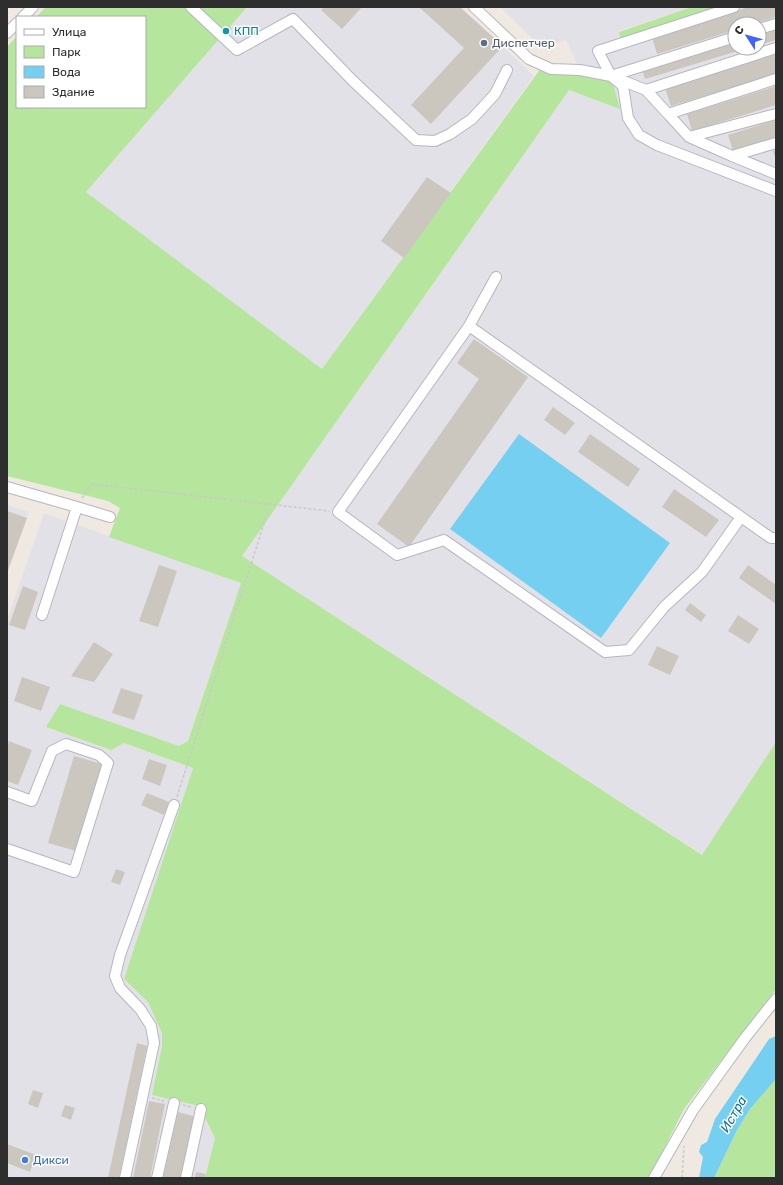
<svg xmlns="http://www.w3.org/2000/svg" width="783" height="1185" viewBox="0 0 783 1185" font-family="Rubik,sans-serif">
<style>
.industrial{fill:#e3e1e8;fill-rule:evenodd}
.green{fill:#b6e59e}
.water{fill:#75cff0}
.building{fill:#cbc7bf}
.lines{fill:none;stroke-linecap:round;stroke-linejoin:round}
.minor-casing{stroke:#b4b7c1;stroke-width:12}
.path{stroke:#c9c9c9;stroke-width:1.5;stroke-dasharray:3 2;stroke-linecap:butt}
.minor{stroke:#fff;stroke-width:10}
.culture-dot{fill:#0f9aa8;stroke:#fff;stroke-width:1.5}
.service-dot{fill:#5c6f8a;stroke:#fff;stroke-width:1.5}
.shop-dot{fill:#3f7fe0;stroke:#fff;stroke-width:1.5}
.labels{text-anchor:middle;stroke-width:3;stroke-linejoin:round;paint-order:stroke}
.culture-label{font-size:12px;fill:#0d838f;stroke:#fff;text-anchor:start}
.service-label{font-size:12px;fill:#4e5e75;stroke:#fff;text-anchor:start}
.shop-label{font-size:12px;fill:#366cbe;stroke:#fff;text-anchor:start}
.water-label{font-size:13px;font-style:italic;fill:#0d6fa3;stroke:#fff}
</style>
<rect width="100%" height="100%" fill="#efe9e1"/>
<path class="industrial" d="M247,7H460L534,76L322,369L86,192Z
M500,7H692L619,31L620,37L718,7H776V742L703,855L242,556L569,90L620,108L580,70L566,40L542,48ZM735,24H759V48H735Z
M7,505L29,512L7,574Z
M44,513L241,583L188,741L179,746L60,704L47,727L110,750L124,743L193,768L124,979L148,1002L162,1033V1046L152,1095L199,1106L215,1138L205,1178H7V620Z"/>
<path class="green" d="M46,7H247L86,192L322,369L544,64L611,76L620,109L569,90L242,556L702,855L776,742V989L684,1109L649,1178H205L215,1138L199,1106L152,1095L162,1046V1033L148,1002L124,979L193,768L124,743L111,750L46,727L60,704L179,746L188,741L241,583L109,537L120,508L108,501L7,476V47L17,36V107H145V17H36Z
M692,7H718L620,38L619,32Z
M776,1079V1178H714L737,1130L750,1109Z"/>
<path class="water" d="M519,434L670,543L601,638L450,529Z
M776,1036V1079L750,1109L737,1130L714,1178H699L703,1157L699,1152L701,1145L707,1142L715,1119L769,1039Z"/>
<path class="building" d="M324,7H362L342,29L321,10Z
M419,7H460L503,46L431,124L411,105L464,48Z
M749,7H776V17L754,24H735V30L657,54L652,37Z
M228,25L232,29L225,36L221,33Z
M776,30V40L759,45V35Z
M735,42V48H748L645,79L642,70Z
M776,54V74L671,106L665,88Z
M776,86V105L692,131L687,114Z
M776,120V138L733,151L728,135Z
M776,150V160L773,151Z
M427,177L451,193L404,258L381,241Z
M474,339L528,377L409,547L377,524L479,379L457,363Z
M553,407L575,423L565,435L544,420Z
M590,434L640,469L628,487L578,452Z
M674,489L719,520L706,537L662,507Z
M7,511L27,518L7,573Z
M159,565L177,571L158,627L139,621Z
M748,565L776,585V604L739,578Z
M23,586L38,592L25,630L9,625Z
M690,603L706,615L701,622L685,610Z
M738,615L759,629L749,644L728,631Z
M94,642L113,654L94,682L71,676Z
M657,646L679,656L670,675L648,665Z
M22,677L50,687L41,711L14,701Z
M121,688L143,695L134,720L112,713Z
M9,741L32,750L18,785L7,781V748Z
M74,756L102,764L76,851L48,843Z
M149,759L167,765L160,786L142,779Z
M147,793L169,802L164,815L141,805Z
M116,869L125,872L120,885L111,882Z
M137,1043L147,1046L119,1178H108Z
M33,1090L43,1093L38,1108L28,1104Z
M149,1101L165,1104L150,1178H133Z
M65,1105L75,1108L71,1120L61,1116Z
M178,1112L196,1117L181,1178H163Z
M7,1144L36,1155L30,1172L7,1163Z
M196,1172L206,1174L205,1178H195Z"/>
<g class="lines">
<defs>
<path id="minor" d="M191,7L237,50L293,19L353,81L416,140L435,141L450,134L472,119L495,94L507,70
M474,7L529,59L551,69L580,70L611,76L646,90L668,114L776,79
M734,7L598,51L611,76L623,86L628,118L639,135L657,145L776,191
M23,17L33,7
M759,29L776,24
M7,33L17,23
M611,76L735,37
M646,90L776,48
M668,114L689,137L776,114
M689,137L732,156L776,143
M732,156L776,174
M496,277L469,326L338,512L397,555L444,540L605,652L629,650L664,607L702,572L741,517
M469,326L771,538H776
M7,487L77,507L42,615
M77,507L110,517
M7,792L32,801L52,751L66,744L99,755L108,763L74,872L7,849
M125,1178L154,1043L151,1026L140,1009L120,988L115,976L120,955L174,805
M157,1178L174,1103
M186,1178L201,1109
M654,1178L693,1110L745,1038L776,999"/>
</defs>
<use href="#minor" class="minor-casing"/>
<path class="path" d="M82,498L92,484L329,511
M177,797L267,514L266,504
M152,1098L164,1101
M183,1105L191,1107
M682,1178L684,1146"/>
<use href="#minor" class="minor"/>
</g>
<circle class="culture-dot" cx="226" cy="31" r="4"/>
<circle class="service-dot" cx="484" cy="43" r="4"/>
<circle class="shop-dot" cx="25" cy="1160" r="4"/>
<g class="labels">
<g class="culture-label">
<text x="234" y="35">КПП</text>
</g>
<g class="service-label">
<text x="492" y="47">Диспетчер</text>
</g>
<g class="shop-label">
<text x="33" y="1164">Дикси</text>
</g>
<g class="water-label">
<text transform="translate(733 1114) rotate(-60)" y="5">Истра</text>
</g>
</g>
<rect width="783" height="1185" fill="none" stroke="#2e2e2e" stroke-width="16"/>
<rect x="16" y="16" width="130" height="92" fill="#ffffff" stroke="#ababab"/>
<rect x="24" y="29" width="20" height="6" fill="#ffffff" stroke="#ababab"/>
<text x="52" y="36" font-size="12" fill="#2e2e2e">Улица</text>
<rect x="24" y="46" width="20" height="12" fill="#b6e59e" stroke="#ababab"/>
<text x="52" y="56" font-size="12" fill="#2e2e2e">Парк</text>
<rect x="24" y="66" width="20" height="12" fill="#75cff0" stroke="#ababab"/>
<text x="52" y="76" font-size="12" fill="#2e2e2e">Вода</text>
<rect x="24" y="86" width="20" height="12" fill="#cbc7bf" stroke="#ababab"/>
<text x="52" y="96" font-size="12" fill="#2e2e2e">Здание</text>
<g transform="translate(747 36) rotate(306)"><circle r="19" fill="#ffffff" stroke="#ababab"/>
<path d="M0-3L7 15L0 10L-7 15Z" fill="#4264fb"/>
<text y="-6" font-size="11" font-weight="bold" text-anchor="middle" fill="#2e2e2e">С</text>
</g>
</svg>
